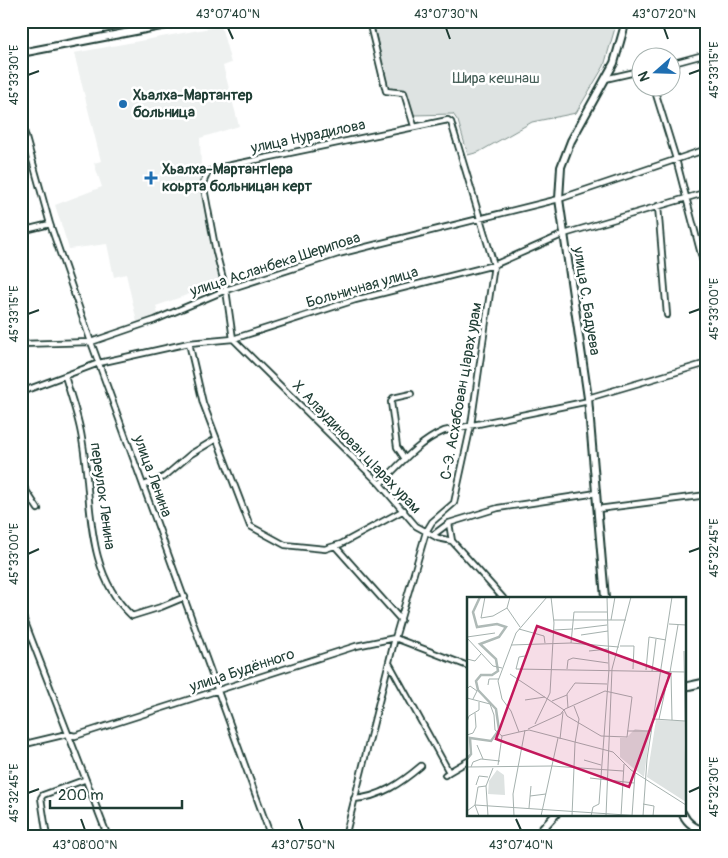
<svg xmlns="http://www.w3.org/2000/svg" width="728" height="858" viewBox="0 0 728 858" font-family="Pangolin,sans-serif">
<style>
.built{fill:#eef1f0}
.green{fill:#dee3e2;stroke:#7e908b}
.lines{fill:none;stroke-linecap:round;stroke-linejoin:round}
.street-casing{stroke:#1f3d34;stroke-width:8}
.secondary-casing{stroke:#1f3d34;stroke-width:10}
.street{stroke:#fff;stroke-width:4.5}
.secondary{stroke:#fff;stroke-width:6}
.ticks{fill:none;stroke:#1f3d34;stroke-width:2}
.poi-dot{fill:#1f6fb2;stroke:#fff;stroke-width:2}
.labels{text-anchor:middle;stroke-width:5;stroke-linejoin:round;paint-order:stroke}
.park-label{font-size:15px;fill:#455e57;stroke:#fff}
.poi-label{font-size:15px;font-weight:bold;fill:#1f3d34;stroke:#fff;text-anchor:start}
.street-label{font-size:15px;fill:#1f3d34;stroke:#fff}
.inset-river{fill:none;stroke:#afbab7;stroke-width:2.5}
.inset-road{fill:none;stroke:#a5b1ae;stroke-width:1}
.view{fill:#c2185b;fill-opacity:0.15;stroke:#c2185b;stroke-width:2.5}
.inset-edge{fill:none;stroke:#1f3d34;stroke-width:2.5}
.neatline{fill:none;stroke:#1f3d34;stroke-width:2}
.ticks-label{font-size:12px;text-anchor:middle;fill:#1f3d34}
</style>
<rect width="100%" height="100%" fill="#fff"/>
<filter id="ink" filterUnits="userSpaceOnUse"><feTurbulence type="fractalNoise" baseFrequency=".02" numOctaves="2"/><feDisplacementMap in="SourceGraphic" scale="10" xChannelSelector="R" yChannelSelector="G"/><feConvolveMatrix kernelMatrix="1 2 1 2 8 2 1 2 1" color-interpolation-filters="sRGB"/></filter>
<g filter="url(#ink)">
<path class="built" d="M221,26L231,63L223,66L239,126L200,138L201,168L205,200L223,282L156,306L158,314L137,322L126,274L114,277L107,244L69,249L55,205L102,187L94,163L101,161L74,53Z"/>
<path class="green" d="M373,21H617L604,66L576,113L532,122L479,152L468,155L458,121L453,114L414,115L405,89H388Z"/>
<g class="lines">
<defs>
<path id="street" d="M369,21L386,91L404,93L414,126
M704,21L707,33
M670,64L707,54
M605,79L640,71
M654,88L676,159L707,277
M21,120L50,224L91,342L271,837
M21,152L29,149
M658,206L667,315
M21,231L50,224
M189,343L203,403L250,526L285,545L325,549L341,544L404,510
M21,344L91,342L155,320L226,290L338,254L559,199L707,149
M65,376C71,397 79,418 82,439C93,498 83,571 132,616L161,607L185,597
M21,392L99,363L189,343L233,339L355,300L494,265L564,234L707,192
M588,398L707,363
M405,459L397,447L391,402L393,398L411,394
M21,483L38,509
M380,484C399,465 418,442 444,431L589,401
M144,485L164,477L191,454L216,439
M598,509L707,495
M449,523L452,541
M433,535L449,523L498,508L597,493
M335,546L401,620
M21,612L108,837
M389,663L449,772L445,775
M21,745L67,734L75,736L356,646L395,638L468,666
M449,772L468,761
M354,799C381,797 401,783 421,766
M47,837L41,798L43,795L84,780
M345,837L395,638L426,532L432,522L454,503L471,425L494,265L451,122L448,120L222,167L208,172L203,183L216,252L226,290L233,339L380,484L416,526L438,538L452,541L503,598"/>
<path id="secondary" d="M21,53L187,21
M605,598L588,398L559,199L561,167L571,141L614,63L626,21
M684,687L707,682
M683,814C687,823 696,830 707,830
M535,837L556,814"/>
</defs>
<use href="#street" class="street-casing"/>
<use href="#secondary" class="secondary-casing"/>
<use href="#street" class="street"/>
<use href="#secondary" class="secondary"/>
</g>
</g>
<path class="ticks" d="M228,28L233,39M446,28L450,39M664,28L668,39M689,74L700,70M28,75L39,71M689,313L700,309M28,314L39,310M689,552L700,548M28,554L39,549M689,792L700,787M28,793L39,789M81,819L85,830M299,819L303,830M516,819L521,830"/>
<g class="poi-dot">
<circle cx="123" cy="104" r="5"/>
<path d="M148.5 170.5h5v5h5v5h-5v5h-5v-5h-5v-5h5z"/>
</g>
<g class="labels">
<g class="park-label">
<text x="496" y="83">Шира кешнаш</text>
</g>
<g class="poi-label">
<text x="133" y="100">Хьалха-Мартантер<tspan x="133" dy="17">больница</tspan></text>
<text x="162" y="174">Хьалха-МартантIера<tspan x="162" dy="17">коьрта больницан керт</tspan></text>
</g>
<g class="street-label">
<text transform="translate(308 136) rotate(-12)" y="5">улица Нурадилова</text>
<text transform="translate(275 264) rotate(-18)" y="5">улица Асланбека Шерипова</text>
<text transform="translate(362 287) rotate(-16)" y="5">Больничная улица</text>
<text transform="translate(587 301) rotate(81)" y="5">улица С. Бадуева</text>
<text transform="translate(461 391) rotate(-80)" y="5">С-Э. Асхабован цIарах урам</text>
<text transform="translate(357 447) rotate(46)" y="5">Х. Алаудинован цIарах урам</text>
<text transform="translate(153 476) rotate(70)" y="5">улица Ленина</text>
<text transform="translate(103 496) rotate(82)" y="5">переулок Ленина</text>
<text transform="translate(242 670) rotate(-18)" y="5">улица Будённого</text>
</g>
</g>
<g transform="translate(467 597)">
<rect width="219" height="219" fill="#fff"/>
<path d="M189,123L217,124L219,205L180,180ZM168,132L183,134L177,180L153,160V141H159ZM30,173L37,178L38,198L21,197L22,184Z" fill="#dee3e2"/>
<path class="inset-river" d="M0,162L4,157L3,141L24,144L32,133L29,112L11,93L9,84L14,78H25L31,74L29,62L13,47L32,40L39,30L30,27L10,30L6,15L13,0"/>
<path class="inset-road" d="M18,0L14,21L26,19L40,11M43,0L40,11L53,30M80,0L49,36L31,84L35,102L44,114L52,135L62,133L146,155L164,173L219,208M87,23H159M144,23L148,0M202,27L219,28M52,32L77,39L78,46M107,32L140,28M87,33L106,32M114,38L141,34M0,40L28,36M0,41L26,69L35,71M104,46L107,15H140M44,48L104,46L152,50M153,49H167L166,72M122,54L141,52M217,54L219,178M58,59L52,60L49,72L219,75M0,62L8,64L14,57M100,72L101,63L106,61L141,66M179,73L182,40L199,43M185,74L189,42M203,75L211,28M204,75L205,123M43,77L97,113L100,119L134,139L160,140L165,100L138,94L98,112L95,115L94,117L61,132M21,88L22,82H32M0,92L3,89L10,94L6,102M0,101L23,107L27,118L28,133L35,139M58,103L78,100M85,104L100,98M107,109L112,122L108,146M101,111L100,97L108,86L140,87M187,122L218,124M192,122L202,75M0,125L2,119L12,113V105M68,127L83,96L87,26L84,0M160,134H185M0,138L6,136L9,130L8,116M93,142L96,115M10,148L16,162M117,163L134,168M31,168L35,139L52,135M0,170L85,169L156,174M4,170L6,165L14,162L33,164M123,181L167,186M9,188L12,179L21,180M63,199L79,197M176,207L187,209L186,219M62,211L64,189M0,214L8,208L174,219M12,219L8,208L11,190L19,189M21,219L19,189L26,171M47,219L46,197L58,133M74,219L91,141M105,219L108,146M124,219L126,210L132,207L142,72L140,0M139,219L145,72L164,0M154,219L157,167M165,219L168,176M176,219L180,162L205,0"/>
<path class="view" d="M70,29L203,77L162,190L29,142Z"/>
<rect width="219" height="219" class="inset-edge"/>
</g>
<rect width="728" height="858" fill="none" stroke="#fff" stroke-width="55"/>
<g transform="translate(656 72) rotate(250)"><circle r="24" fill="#ffffff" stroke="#a5b1ae"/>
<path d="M0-4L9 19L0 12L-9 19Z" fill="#1f6fb2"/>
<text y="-8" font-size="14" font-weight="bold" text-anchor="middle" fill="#1f3d34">N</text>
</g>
<path d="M50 800v8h132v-8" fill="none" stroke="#1f3d34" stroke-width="2.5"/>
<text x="58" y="800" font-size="15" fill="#1f3d34" stroke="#ffffff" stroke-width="4" paint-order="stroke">200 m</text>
<rect x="28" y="28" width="672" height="802" class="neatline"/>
<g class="ticks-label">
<text x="228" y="18">43°07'40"N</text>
<text x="446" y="18">43°07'30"N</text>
<text x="664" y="18">43°07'20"N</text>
<text transform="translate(714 70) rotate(-90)" y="4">45°33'15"E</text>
<text transform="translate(14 75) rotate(-90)" y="4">45°33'30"E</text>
<text transform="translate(714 309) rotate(-90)" y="4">45°33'00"E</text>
<text transform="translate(14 314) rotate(-90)" y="4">45°33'15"E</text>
<text transform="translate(714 548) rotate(-90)" y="4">45°32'45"E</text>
<text transform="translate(14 554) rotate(-90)" y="4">45°33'00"E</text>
<text transform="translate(714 787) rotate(-90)" y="4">45°32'30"E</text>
<text transform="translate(14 793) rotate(-90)" y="4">45°32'45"E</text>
<text x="85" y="849">43°08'00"N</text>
<text x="303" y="849">43°07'50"N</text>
<text x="521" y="849">43°07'40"N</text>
</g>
</svg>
